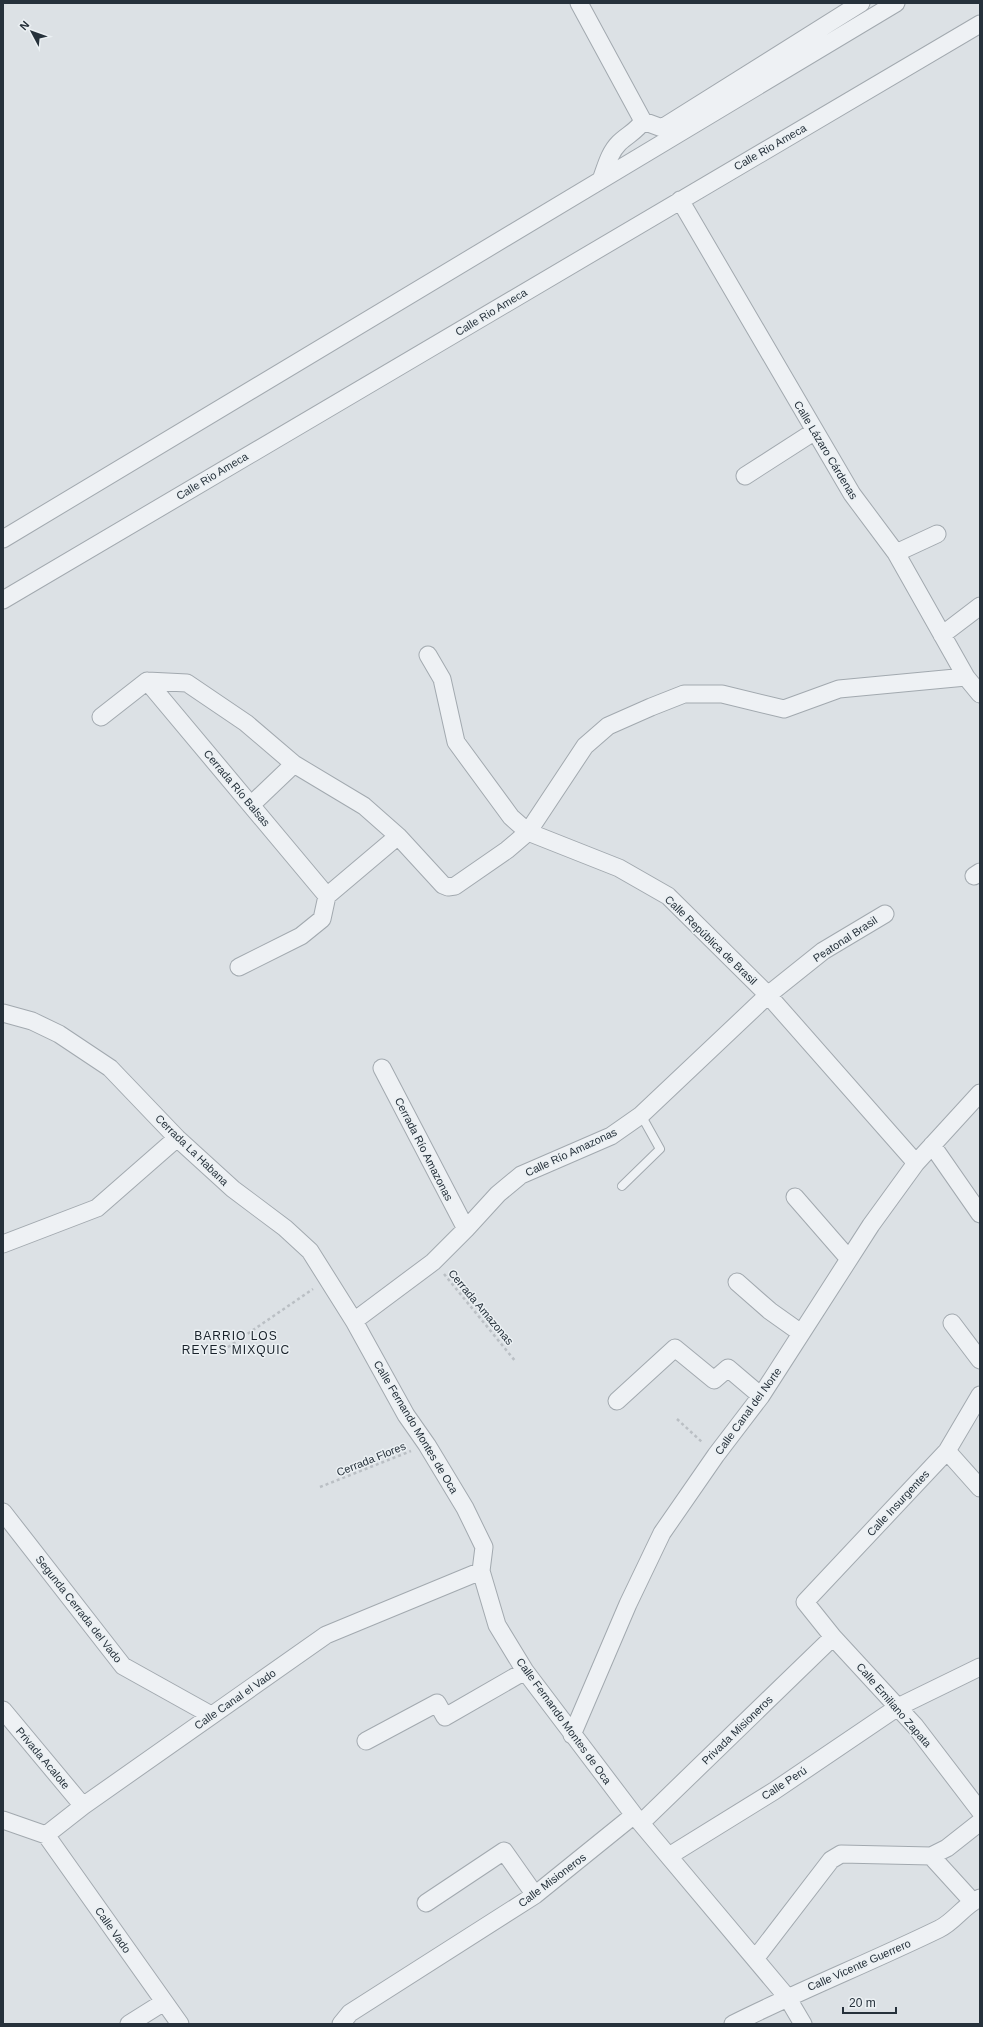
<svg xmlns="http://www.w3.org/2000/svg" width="983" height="2027" viewBox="0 0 983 2027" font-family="Helvetica,sans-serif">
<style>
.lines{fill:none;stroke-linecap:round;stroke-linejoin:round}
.service-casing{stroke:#a2a9af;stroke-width:10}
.minor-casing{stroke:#a2a9af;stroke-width:19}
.path{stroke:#babfc4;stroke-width:2.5;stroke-dasharray:3 3;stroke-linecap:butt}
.service{stroke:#eef1f4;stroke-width:8}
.minor{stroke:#eef1f4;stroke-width:17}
.labels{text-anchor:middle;stroke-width:3;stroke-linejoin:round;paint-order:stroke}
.street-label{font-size:11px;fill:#26313b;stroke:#ebf0f3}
.neighbourhood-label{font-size:12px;letter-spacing:1px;fill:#19222b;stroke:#ebf0f3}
</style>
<rect width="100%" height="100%" fill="#dce1e5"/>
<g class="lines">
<defs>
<path id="service" d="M622,1186L660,1149L641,1115"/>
<path id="minor" d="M579,3L643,121C637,131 627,135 619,143C609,153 606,167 601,180
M643,121L662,128L861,3
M680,200L852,494L896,553L966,677L980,694
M745,476L815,431
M3,539L896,3
M896,553L937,534
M3,600L980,24
M942,635L980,606
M428,655L442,679L456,742L511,817L528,832L619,868L668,896L768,995L916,1163
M147,681L327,896
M101,717L147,681L187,683L246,723L294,764L364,806L398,836L443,885L448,887L455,886L507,850L528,832L585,746L608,726L651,707L684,694H722L784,709L839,689L966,677
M251,805L294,764
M974,876L980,872
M239,967L301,936L322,919L327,896L398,836
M3,1013L32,1021L59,1034L110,1068L177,1138L233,1189L285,1228L310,1251L354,1321L406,1415L427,1445L465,1508L484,1547L481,1571L497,1625L525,1671L634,1815L787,1997L803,2024
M382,1068L466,1229
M932,1145L980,1214
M795,1197L849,1259
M3,1244L97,1208L177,1138
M737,1282L770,1311L801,1333
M354,1321L433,1262L466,1229L498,1194L521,1175L611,1136L641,1115L768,995L823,951L885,914
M952,1323L980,1360
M980,1395L947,1451L805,1602L833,1637L915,1726L980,1811
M617,1401L675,1348L714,1380L728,1368L761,1396
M947,1451L980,1488
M3,1512L123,1666L211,1715
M3,1710L83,1806
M572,1735L628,1604L662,1533L716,1455L761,1396L871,1225L916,1163L980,1093
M366,1741L437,1703L445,1717L525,1671
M3,1820L46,1835L83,1806L326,1635L481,1571
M641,1823L833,1637
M46,1835L180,2024
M669,1856L774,1791L898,1707L980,1667
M931,1856L972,1901
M426,1903L504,1851L535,1895
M755,1959L831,1860L841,1854L931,1856L947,1848L980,1822
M129,2024L164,2002
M341,2024L350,2013L535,1895L634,1815
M733,2024C801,1990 871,1962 939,1929C954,1922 964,1905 980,1898"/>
</defs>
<use href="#service" class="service-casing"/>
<use href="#minor" class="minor-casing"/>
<path class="path" d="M444,1274L516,1362
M218,1354L313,1289
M677,1419L703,1443
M320,1487L411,1451"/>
<use href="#service" class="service"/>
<use href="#minor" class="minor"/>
</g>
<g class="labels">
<g class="street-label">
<text transform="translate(770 147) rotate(-30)" y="4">Calle Rio Ameca</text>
<text transform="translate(491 312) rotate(-31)" y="4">Calle Rio Ameca</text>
<text transform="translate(826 450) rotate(59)" y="4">Calle Lázaro Cárdenas</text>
<text transform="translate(212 476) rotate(-31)" y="4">Calle Rio Ameca</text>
<text transform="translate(237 788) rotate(50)" y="4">Cerrada Río Balsas</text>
<text transform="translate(845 939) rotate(-33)" y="4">Peatonal Brasil</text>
<text transform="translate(711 940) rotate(44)" y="4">Calle República de Brasil</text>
<text transform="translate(424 1149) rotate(63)" y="4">Cerrada Río Amazonas</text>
<text transform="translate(192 1150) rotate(44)" y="4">Cerrada La Habana</text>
<text transform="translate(571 1152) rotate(-25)" y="4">Calle Río Amazonas</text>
<text transform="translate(481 1307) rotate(50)" y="4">Cerrada Amazonas</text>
<text transform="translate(748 1411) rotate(-54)" y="4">Calle Canal del Norte</text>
<text transform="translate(416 1427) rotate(59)" y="4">Calle Fernando Montes de Oca</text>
<text transform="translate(371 1459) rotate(-22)" y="4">Cerrada Flores</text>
<text transform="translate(898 1503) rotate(-47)" y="4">Calle Insurgentes</text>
<text transform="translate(79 1609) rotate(52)" y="4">Segunda Cerrada del Vado</text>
<text transform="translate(235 1699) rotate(-35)" y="4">Calle Canal el Vado</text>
<text transform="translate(894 1705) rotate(49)" y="4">Calle Emiliano Zapata</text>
<text transform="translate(564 1721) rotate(54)" y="4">Calle Fernando Montes de Oca</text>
<text transform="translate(737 1730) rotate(-44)" y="4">Privada Misioneros</text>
<text transform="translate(43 1758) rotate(50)" y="4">Privada Acalote</text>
<text transform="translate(784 1783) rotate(-33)" y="4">Calle Perú</text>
<text transform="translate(552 1880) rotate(-37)" y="4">Calle Misioneros</text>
<text transform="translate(113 1930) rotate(55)" y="4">Calle Vado</text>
<text transform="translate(859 1965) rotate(-24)" y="4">Calle Vicente Guerrero</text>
</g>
<g class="neighbourhood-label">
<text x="236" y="1340">BARRIO LOS<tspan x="236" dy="14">REYES MIXQUIC</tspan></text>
</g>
</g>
<rect width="983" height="2027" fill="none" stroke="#26313b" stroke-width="8"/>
<g transform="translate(32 32) rotate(311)" stroke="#ebf0f3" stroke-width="3" paint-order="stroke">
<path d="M0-3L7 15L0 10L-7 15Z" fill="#26313b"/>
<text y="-6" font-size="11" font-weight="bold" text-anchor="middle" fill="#26313b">N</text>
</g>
<path d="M843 2007v6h53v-6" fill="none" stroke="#26313b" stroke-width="2"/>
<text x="849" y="2007" font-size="12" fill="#26313b" stroke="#ebf0f3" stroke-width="3" paint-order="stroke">20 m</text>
</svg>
